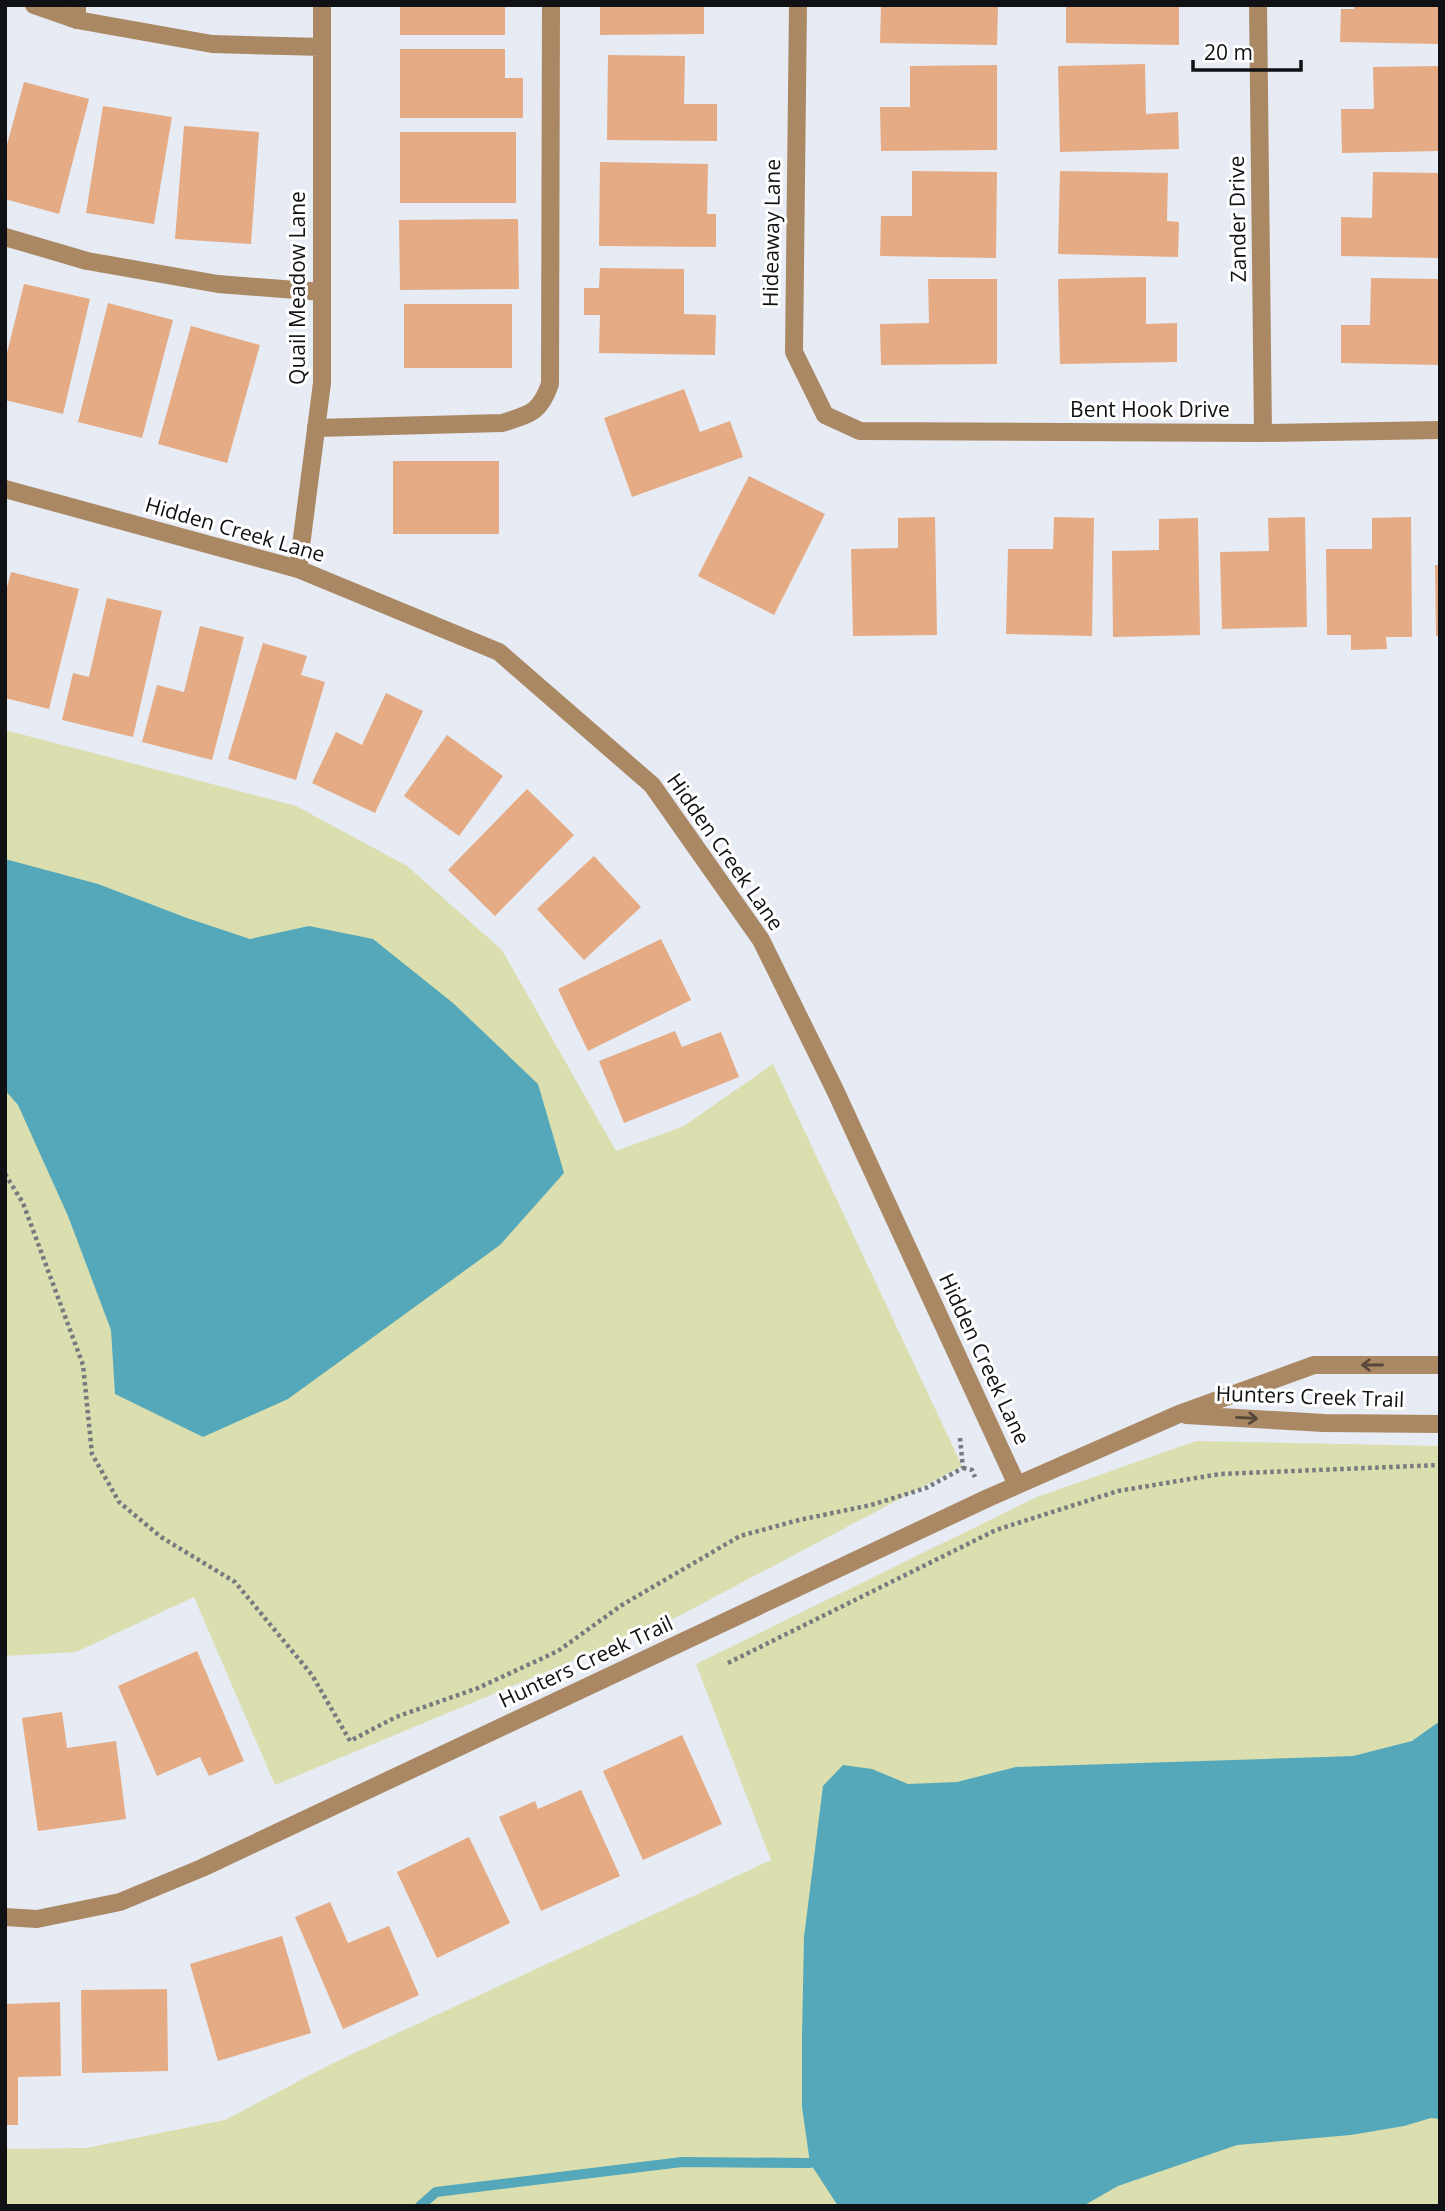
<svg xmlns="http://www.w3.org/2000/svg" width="1445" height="2211" viewBox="0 0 1445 2211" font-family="'Open Sans',sans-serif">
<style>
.green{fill:#dbdeaf}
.water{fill:#54a8ba}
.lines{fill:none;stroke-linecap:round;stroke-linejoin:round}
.stream{stroke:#54a8ba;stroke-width:10}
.building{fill:#e4ab84}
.path{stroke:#777a7f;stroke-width:4.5;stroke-dasharray:3.5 3.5;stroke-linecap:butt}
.lane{stroke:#ab8864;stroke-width:18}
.street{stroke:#ab8864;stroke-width:18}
.oneway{stroke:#564738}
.labels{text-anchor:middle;stroke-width:6;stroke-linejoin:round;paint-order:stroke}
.street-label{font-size:21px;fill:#101114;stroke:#fff}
</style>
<rect width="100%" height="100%" fill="#e6ebf4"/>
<path class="green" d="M5,730L296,806L407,866L502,950L616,1151L684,1126L773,1064L962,1466L675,1618L275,1785L194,1597L76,1652L5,1656Z
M1196,1441L1440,1446V2206H5V2149L86,2148L225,2120L333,2063L771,1860L696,1664L1037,1497Z"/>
<path class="water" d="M5,859L98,884L187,918L250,939L309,926L373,939L453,1003L538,1084L564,1173L500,1245L288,1399L203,1437L115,1394L111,1330L68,1216L18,1105L5,1090Z
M1440,1721V2119L1431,2118L1404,2126L1351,2135L1237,2145L1118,2186L1083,2206H838L810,2163L802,2107V2037L804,1937L823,1786L843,1765L872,1769L908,1784L957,1782L1016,1767L1353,1756L1412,1741Z"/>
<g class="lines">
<path class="stream" d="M420,2206L436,2192L682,2162L810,2163L823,2160"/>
</g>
<path class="building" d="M400,5H505V35H400Z
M600,5H704V34L600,35Z
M881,5H998L997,45L880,43Z
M1066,5H1179V45L1066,43Z
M1354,5H1440V44L1340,42L1341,9H1354Z
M400,49H505V78H523V118H400Z
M608,55L685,56L684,104H717V141L607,140Z
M1145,64L1146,114L1178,112L1179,149L1060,152L1058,66Z
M997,65V150L881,151L880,107H910V66Z
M1440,66V151L1342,153L1341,109H1374L1373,67Z
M24,82L89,99L59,214L5,199V152Z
M103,106L172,117L154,224L86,213Z
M184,126L259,132L251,244L175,239Z
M400,132H516V203H400Z
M600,162L708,164L707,214H716V247L599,246Z
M912,171L997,172L996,258L880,256L881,216H912Z
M1060,171L1168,173L1167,221L1179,222L1178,257L1058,254Z
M1373,172L1440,173V258L1341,256V217L1372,218Z
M518,219L519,289L400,290L399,220Z
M600,268L684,269V314L716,315L715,355L599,353L600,315H584V288H599Z
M1146,277V324L1177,323V362L1060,364L1058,279Z
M1371,278L1440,279V365L1341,363V325H1370Z
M928,279H997V364L881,365L880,324L929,323Z
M24,284L90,299L63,414L5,400V361Z
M108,303L173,320L142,438L78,422Z
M404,304H512V368H404Z
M191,326L260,345L227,463L158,444Z
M684,389L700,432L730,421L743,457L632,497L604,418Z
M393,461H499V534H393Z
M749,476L825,514L774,615L698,576Z
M935,517L937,635L853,636L851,549L898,548V518Z
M1054,517L1094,518L1092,636L1006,634L1008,549H1053Z
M1305,517L1307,627L1222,629L1220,552L1269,551L1268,518Z
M1411,517L1412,637H1386L1387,649L1351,650V635H1327L1326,549H1372V518Z
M1198,518L1200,635L1113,637L1112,551L1159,550V519Z
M1435,565H1440V636H1436Z
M11,572L79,589L49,709L5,698V595Z
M107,598L162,611L133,737L62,720L73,673L89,677Z
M200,626L244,637L212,760L142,742L157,685L184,692Z
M263,643L307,656L301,675L325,682L296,780L228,759Z
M386,693L423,711L375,813L312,783L336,732L362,745Z
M447,735L503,776L459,836L404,796Z
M527,789L574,835L495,916L448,870Z
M594,856L641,907L584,960L537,909Z
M661,939L691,1000L588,1051L558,989Z
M675,1031L682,1047L721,1032L739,1077L624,1123L599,1061Z
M197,1651L244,1761L209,1776L200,1757L157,1776L118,1686Z
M62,1712L67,1748L116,1741L126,1819L38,1831L22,1718Z
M682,1735L722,1824L643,1860L603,1771Z
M581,1790L620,1876L541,1911L499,1817L535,1801L538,1809Z
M469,1837L510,1923L437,1958L397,1872Z
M330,1902L348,1943L389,1926L419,1995L343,2029L295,1917Z
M282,1936L311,2033L218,2061L190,1964Z
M167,1989L168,2071L82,2073L81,1990Z
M60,2002L61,2076L18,2077V2125H5V2004Z"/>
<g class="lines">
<path class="path" d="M5,1174L23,1203L83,1365L92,1454L119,1502L161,1537L235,1582L312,1675L350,1741L396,1717L478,1688L558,1651L622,1605L740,1536L799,1520L871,1505L926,1488L963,1468L960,1438
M963,1468L972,1470L975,1477
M728,1663L996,1530L1118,1491L1220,1474L1440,1465"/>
<path class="lane" d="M77,5V20
M5,237L87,261L218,284L322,292
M316,428L502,423C530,414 540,413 550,384L551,5"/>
<path class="street" d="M34,5L77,20L212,44L322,47
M798,5L794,352L825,415L860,431L1263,433L1440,430
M1258,5L1263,433
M5,489L298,569L499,652L652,785L761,940L835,1090L1017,1485
M298,569L322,383V5
M1186,1415L1324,1423L1440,1424
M5,1917L37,1919L120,1902L202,1868L988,1498L1179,1414L1314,1365H1440"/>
</g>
<defs><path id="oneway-shaft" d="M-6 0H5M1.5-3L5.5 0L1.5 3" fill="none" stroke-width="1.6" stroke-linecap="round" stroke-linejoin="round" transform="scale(1.75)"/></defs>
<g class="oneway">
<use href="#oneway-shaft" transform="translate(1372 1365) rotate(180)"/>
<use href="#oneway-shaft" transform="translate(1247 1418) rotate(3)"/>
</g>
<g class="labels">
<g class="street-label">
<text transform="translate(1238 219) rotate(-91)" y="7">Zander Drive</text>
<text transform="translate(772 233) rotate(-89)" y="7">Hideaway Lane</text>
<text transform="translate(298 288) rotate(-90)" y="7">Quail Meadow Lane</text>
<text x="1150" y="417">Bent Hook Drive</text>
<text transform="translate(235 530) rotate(16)" y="7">Hidden Creek Lane</text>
<text transform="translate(725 852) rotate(55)" y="7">Hidden Creek Lane</text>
<text transform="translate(984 1359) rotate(65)" y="7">Hidden Creek Lane</text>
<text transform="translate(1310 1397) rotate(2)" y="7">Hunters Creek Trail</text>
<text transform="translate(586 1662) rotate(-25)" y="7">Hunters Creek Trail</text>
</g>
</g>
<rect width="1445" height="2211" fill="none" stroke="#101114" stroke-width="14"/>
<path d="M1193 60v10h108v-10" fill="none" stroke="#101114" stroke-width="3.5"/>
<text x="1204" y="60" font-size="21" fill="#101114" stroke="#ffffff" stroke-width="5" paint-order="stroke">20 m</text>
</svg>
